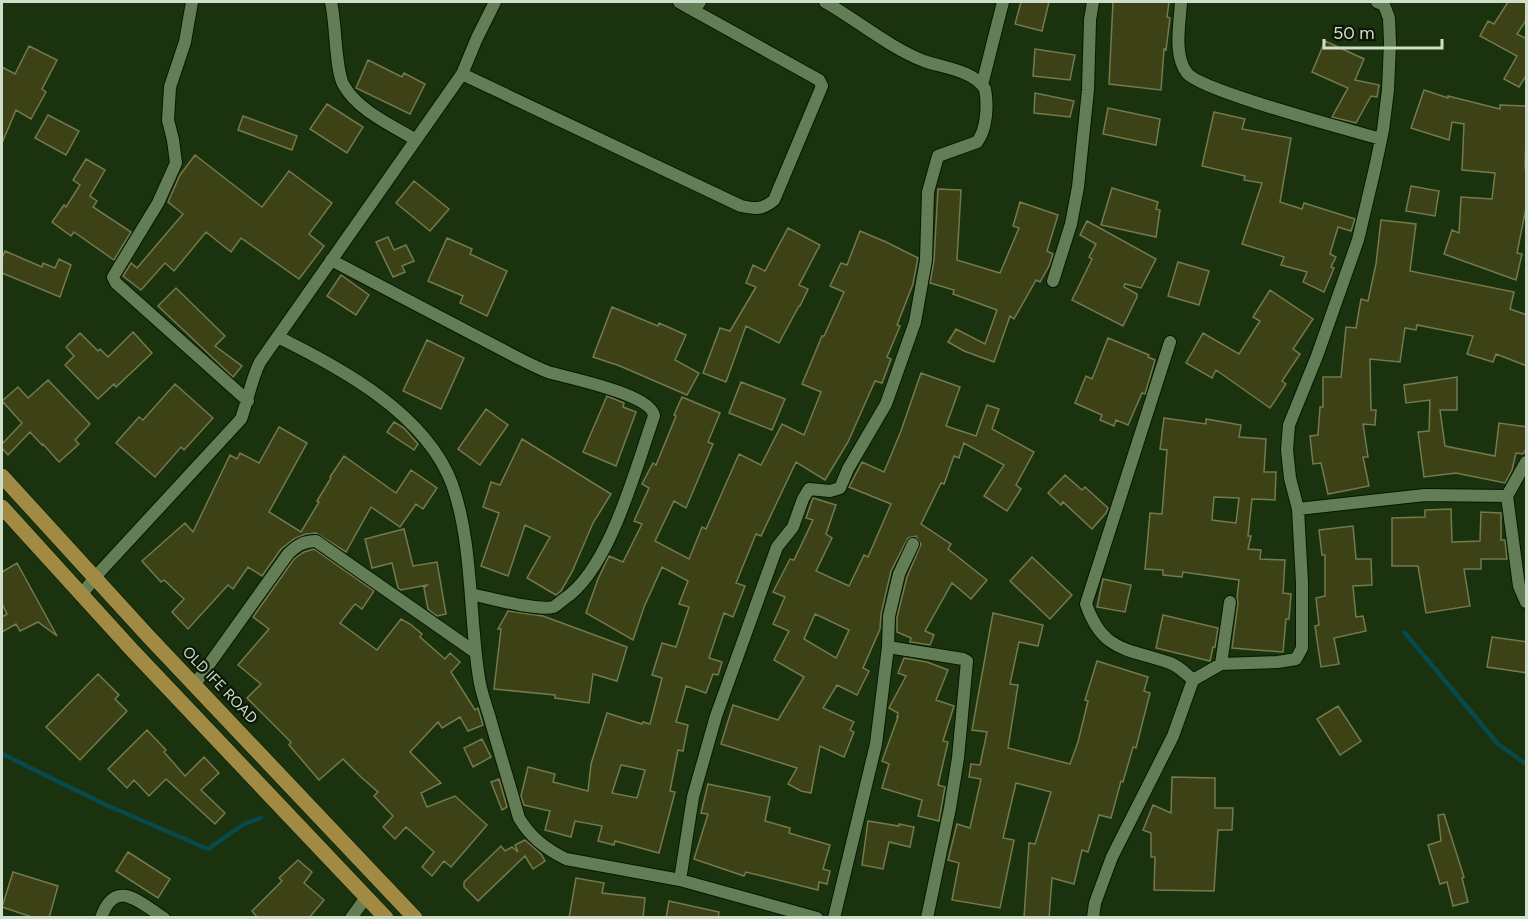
<svg xmlns="http://www.w3.org/2000/svg" width="1528" height="919" viewBox="0 0 1528 919" font-family="Figtree,sans-serif">
<style>
.lines{fill:none;stroke-linecap:round;stroke-linejoin:round}
.stream{stroke:#084a4b;stroke-width:4.5}
.building{fill:#3c4216;stroke:#737a4d;stroke-width:1.5;fill-rule:evenodd}
.minor-casing{stroke:#041900;stroke-width:14}
.primary-casing{stroke:#041900;stroke-width:16}
.minor{stroke:#637e57;stroke-width:12}
.primary{stroke:#a18a43;stroke-width:15}
.labels{text-anchor:middle;stroke-width:4.5;stroke-linejoin:round;paint-order:stroke}
.street-label{font-size:15px;fill:#cfdec9;stroke:#0d1708}
</style>
<rect width="100%" height="100%" fill="#1b320e"/>
<g class="lines">
<path class="stream" d="M1405,633L1498,744L1526,764
M2,754L104,804L208,849L244,824L261,818"/>
</g>
<path class="building" d="M1021,2H1049L1042,31L1015,24Z
M1113,2H1169L1167,17L1170,18L1166,50L1164,49L1161,90L1109,84Z
M1508,2H1527V19L1517,34L1527,39V74L1519,87L1504,79L1517,56L1480,36L1488,21L1494,24Z
M1325,41L1364,59L1355,80L1379,85L1377,97L1371,96L1356,123L1332,117L1348,88L1312,72Z
M29,46L57,60L42,89L46,92L31,119L16,110L2,143V67L15,74Z
M1035,49L1075,55L1070,80L1033,76Z
M368,60L402,77L404,73L425,84L410,114L356,88Z
M1424,90L1448,98V96L1500,109V105L1527,106L1525,168H1527V203L1517,253L1522,254L1516,280L1444,254L1452,230L1459,233L1461,197L1492,199L1495,173L1462,170L1464,124L1452,122L1449,140L1411,128Z
M1035,93L1074,101L1070,117L1034,113Z
M327,104L363,127L347,153L310,129Z
M1108,108L1160,119L1156,145L1103,134Z
M1214,112L1245,119L1242,129L1291,138L1280,202L1302,209L1304,203L1355,219L1351,231L1338,227L1330,254L1336,257L1331,267L1334,268L1324,292L1303,282L1307,272L1281,265L1284,257L1242,244L1262,183L1244,180L1245,176L1202,166Z
M48,115L79,131L66,155L35,138Z
M243,116L297,136L292,150L238,130Z
M195,155L262,207L289,171L332,203L309,234L324,246L299,279L241,238L231,252L206,232L174,271L165,263L141,290L123,276L131,263L137,268L183,214L168,202L180,175Z
M86,159L105,170L90,196L97,201L93,207L131,232L114,260L74,232L71,236L52,222L64,205L66,207L80,185L73,180Z
M414,181L449,209L430,231L396,203Z
M1411,186L1439,191L1435,216L1406,211Z
M1112,188L1158,202L1156,209L1160,210L1156,237L1101,225Z
M938,189L961,190L957,260L1000,273L1019,228L1013,226L1020,202L1058,215L1047,251L1053,254L1049,266L1040,282L1036,280L1014,319L1010,316L994,362L964,351L948,342L956,329L985,344L997,310L953,294L954,290L930,283L934,260Z
M1381,220L1416,224L1410,271L1514,292L1510,309L1527,315V366L1496,354L1493,362L1467,354L1473,336L1417,325L1416,330L1405,328L1400,362L1370,359L1371,410H1376L1375,425L1363,424L1368,457H1363L1369,486L1328,494L1321,463L1313,464L1310,436L1318,435L1320,407H1323V377H1341L1346,327L1356,328L1361,299L1368,301L1376,264Z
M1087,221L1156,259L1141,288L1125,284L1124,287L1137,294V297L1123,326L1072,300L1092,259L1089,257L1096,244L1080,235Z
M788,228L820,245L799,285L808,289L800,306H799L779,343L746,326L726,382L703,373L720,328L730,331L756,287L746,283L753,265L765,271Z
M860,231L886,242L918,258L913,284L897,325L900,326L887,357L891,359L882,383L875,381L848,442L825,480L796,462L761,536L756,534L736,583L745,586L733,617L724,613L709,658L722,662L718,675L713,674L706,693L686,686L676,722L688,725L683,751L678,750L670,791L675,792L659,853L615,841L614,845L598,841L602,826L575,821L571,837L545,830L550,811L524,805L521,796L528,767L555,774L553,782L588,791L591,764L607,713L642,724L643,722L650,724L662,678L652,675L662,643L676,647L689,607L679,604L688,581L662,567L644,607L633,640L586,613L598,579L609,556L623,562L642,524L634,521L649,488L642,484L653,463L656,465L676,416L674,415L682,397L720,413L708,442L713,444L686,508L674,501L655,541L689,559L702,527L706,529L739,454L761,465L782,424L804,435L821,392L802,384L822,336H824L844,292L830,286L841,263L847,265ZM621,765L645,770L637,798L612,793Z
M388,237L394,250L406,245L414,261L402,266L405,272L393,277L376,242Z
M447,238L472,249L470,254L507,271L487,316L460,303L463,296L428,281Z
M5,251L42,267L43,263L55,268L59,259L71,265L60,297L2,273V258Z
M1178,262L1209,271L1199,305L1168,296Z
M341,275L369,295L356,315L327,296Z
M176,288L225,336L215,346L242,366L233,377L158,306Z
M1270,290L1313,319L1293,349L1300,354L1282,381L1286,384L1270,408L1216,370L1212,378L1186,363L1203,333L1239,354L1260,321L1253,317Z
M612,307L658,326L659,323L686,335L675,360L699,373L687,395L620,366L593,357Z
M133,332L152,353L116,387L114,384L98,399L65,365L74,356L66,347L80,333L98,351L100,349L108,357Z
M1108,338L1149,355L1148,357L1155,360L1145,394L1142,393L1128,425L1116,420L1114,426L1100,420L1102,415L1075,403L1086,376L1092,379Z
M427,340L464,358L441,409L403,391Z
M921,373L960,387L946,426L976,436L987,405L999,409L992,429L1034,452L1016,485L1021,489L1007,511L984,496L1004,465L964,443L959,458L954,456L944,484L941,483L921,524L951,544L948,549L987,580L971,599L952,583L925,631L934,635L930,645L910,642L911,638L897,632V617L907,577L921,544L916,536L908,538L891,571L881,614L880,629L863,668L869,671L857,695L837,685L823,708L854,722L850,730L854,732L844,757L820,746L811,793L801,791L788,784L797,768L721,744L733,705L778,720L804,677L774,660L789,631L773,624L785,597L773,592L790,559L794,560L813,520L806,518L813,498L836,505L826,534L832,538L816,571L849,586L864,555L868,557L891,504L849,487L862,462L884,472L901,431ZM815,614L849,630L836,658L804,639Z
M1457,377V410H1440L1445,446L1495,456L1499,423L1527,427V448L1523,454L1516,453L1512,470L1505,483L1456,473L1424,477L1418,432L1429,431L1430,400L1406,403L1404,385Z
M48,380L90,424L75,440L79,444L59,462L43,444L42,445L30,432L8,455L2,448V444L22,423L2,401L18,387L28,398Z
M741,382L785,399L772,430L729,413Z
M175,384L213,418L184,450L181,447L155,477L116,443L139,417L143,420Z
M607,396L624,403L623,407L636,412L616,466L583,452Z
M486,409L508,425L480,465L458,449Z
M1164,418L1206,424V419L1241,425L1239,437L1266,439L1264,472H1276L1275,500L1252,499L1248,536H1251L1248,549L1261,550L1260,559L1285,560L1283,593L1291,594L1289,619H1286L1283,652L1232,648L1238,603L1237,598L1239,580L1183,572L1182,577L1163,575V570L1145,569L1150,513L1162,514L1167,450L1160,449ZM1214,497L1239,498L1236,523L1212,520Z
M394,422L404,428L418,444L414,450L387,432Z
M279,427L307,443L269,512L301,532L319,502L317,501L331,478L330,477L344,456L396,493L411,470L437,488L423,509L416,504L400,527L371,507L346,552L316,533L306,534L294,539L281,549L262,576L248,567L233,589L228,585L188,629L172,612L184,599L164,580L161,582L142,561L185,523L193,532L230,455L237,459L240,453L259,463Z
M522,439L611,494L593,523L572,572L561,591L556,595L527,578L550,537L525,525L508,576L481,566L499,513L483,507L491,482L500,485Z
M1065,475L1082,490L1085,487L1108,508L1106,513L1092,529L1063,502L1061,505L1048,493Z
M1451,509L1452,542L1480,541L1481,512L1501,513V540H1505L1507,559H1481V569H1464L1470,606L1426,613L1418,566H1392V518L1425,517V510Z
M1353,526L1356,559H1371L1372,585L1353,586L1356,617L1363,616L1366,631L1334,638L1339,664L1321,667L1315,626L1319,625L1316,598L1325,596V555H1322L1319,530Z
M404,529L413,566L437,562L446,614L437,616L428,609L424,588L427,585L401,590L398,588L392,563L372,568L365,539Z
M314,549L374,591L362,609L355,604L340,623L377,650L401,619L410,624L422,634L420,637L445,659L450,653L460,662L451,672L475,710L478,708L483,725L468,731L460,717L442,728L438,722L410,752L441,783L421,793L427,807L455,796L487,825L451,867L444,861L432,876L422,867L434,852L406,827L395,839L383,827L393,816L374,796L378,792L361,777L343,759L319,780L289,745L291,742L247,698L261,684L238,665L269,629L253,617L294,559L304,552Z
M1032,557L1072,595L1050,619L1010,581Z
M17,563L57,636L38,622L20,631L16,624L2,632V617L7,614L2,604V572Z
M1103,579L1131,585L1125,612L1097,607Z
M508,611L543,616L627,647L617,681L593,674L589,703L555,698V695L494,689L501,629H498Z
M993,613L1043,625L1038,646L1019,642L1010,684L1018,685L1008,748L1070,764L1078,742L1088,701L1085,700L1097,661L1148,677L1144,691L1150,693L1136,748L1133,747L1123,782L1121,781L1111,818L1099,815L1088,852L1082,850L1074,884L1052,878L1049,918H1024L1029,843L1035,844L1051,792L1016,783L1003,838L1014,840L1000,908L952,900L959,863L948,860L957,824L970,828L981,779L969,777L971,764L980,765L987,732L972,730Z
M1163,615L1218,628L1215,647H1213L1210,661L1156,648Z
M1492,637L1527,642V673L1487,667Z
M904,658L927,662L948,670L936,700L954,706L943,741L948,742L938,785L945,787L939,821L918,816L922,800L882,788L889,764L882,761L898,717H897L898,713L889,708L906,676L898,673Z
M98,674L119,695L115,699L127,711L80,760L46,727Z
M1338,706L1361,741L1340,755L1317,719Z
M147,730L166,750L164,752L185,776L204,757L219,773L201,790L225,813L215,824L166,779L149,796L134,780L127,788L108,769Z
M482,739L491,757L473,767L464,748Z
M1172,777L1215,778V808H1233L1232,830H1218L1214,891L1154,890L1155,857H1151V833L1143,830L1153,805L1171,813Z
M499,779L507,807L502,810L491,782Z
M708,784L770,797L765,821L790,828L789,833L830,845L823,869L830,871L827,884L819,882L818,890L746,872L744,876L694,859L708,814L701,813Z
M1444,814L1464,877L1462,878L1468,902L1453,906L1447,882L1440,884L1428,845L1441,841L1438,815Z
M868,821L899,826V824L914,827L910,847L889,842L883,869L862,865Z
M525,840L541,854L545,861L533,869L525,856L478,901L464,887V882L501,846L505,851L512,847L518,852L515,845Z
M128,852L170,879L158,898L116,871Z
M298,860L312,872L304,883L324,900L309,918H258L252,911L282,881L279,878Z
M13,872L58,886L49,918H35L2,907Z
M576,878L604,883L602,893L645,898L643,918H569Z
M669,901L719,912L718,918H666Z"/>
<g class="lines">
<defs>
<path id="minor" d="M192,2L185,42L170,87L168,120L173,140L176,163L158,203L113,277L116,283L248,401
M331,2C336,23 335,67 343,84C357,110 391,125 416,140
M679,2L693,10L700,2
M1181,2C1180,23 1173,55 1187,73C1201,91 1350,130 1381,139
M462,74L741,206C755,209 762,210 774,200L822,86L819,80L693,10
M982,85L1003,2
M331,260L518,358C528,363 538,368 548,372C568,378 652,394 654,416C636,467 610,569 564,599C561,601 556,606 553,607C536,611 490,598 471,594
M1053,281L1071,224L1078,187L1088,90L1090,20L1093,2
M278,337C341,368 426,414 452,484C473,542 469,616 479,678C481,693 487,707 491,722C500,754 510,786 519,818C531,838 546,849 566,859L680,880L817,918
M1170,342L1086,604C1103,653 1128,648 1170,663C1179,666 1186,674 1193,680
M1507,496L1526,462
M1298,509L1425,495L1507,496L1519,586L1526,602
M82,594L96,576L241,419C248,400 251,380 260,362L462,74L477,38L495,2
M888,647L963,659L967,661L958,758L950,808L927,918
M1221,664L1230,602
M195,684L288,554C297,545 304,541 316,541L475,652
M680,880L693,797L716,716L777,547L793,527L803,499L809,489L830,491L840,488L848,469L886,404L915,322L926,260L928,192L938,156L977,142C987,129 988,105 985,89C973,70 944,68 924,61C890,48 857,20 825,2
M101,918C115,877 139,902 164,918
M351,918L367,896
M834,918L876,744L888,647L889,616L899,574L913,544
M1093,918L1095,903L1112,857L1173,736L1193,680L1221,664L1278,662L1296,659L1302,648V583L1298,509L1290,478L1287,450L1289,425L1317,356L1358,240L1375,168L1383,130L1388,90L1390,43L1389,18L1384,5L1377,2"/>
<path id="primary" d="M2,476L148,636L415,918
M2,507L132,650L386,918"/>
</defs>
<use href="#minor" class="minor-casing"/>
<use href="#primary" class="primary-casing"/>
<use href="#minor" class="minor"/>
<use href="#primary" class="primary"/>
</g>
<g class="labels">
<g class="street-label">
<text transform="translate(220 685) rotate(46)" y="5">OLD IFE ROAD</text>
</g>
</g>
<rect width="1528" height="919" fill="none" stroke="#cfdec9" stroke-width="6"/>
<path d="M1324 39v9h118v-9" fill="none" stroke="#cfdec9" stroke-width="3"/>
<text x="1333" y="39" font-size="18" fill="#cfdec9" stroke="#0d1708" stroke-width="4.5" paint-order="stroke">50 m</text>
</svg>
